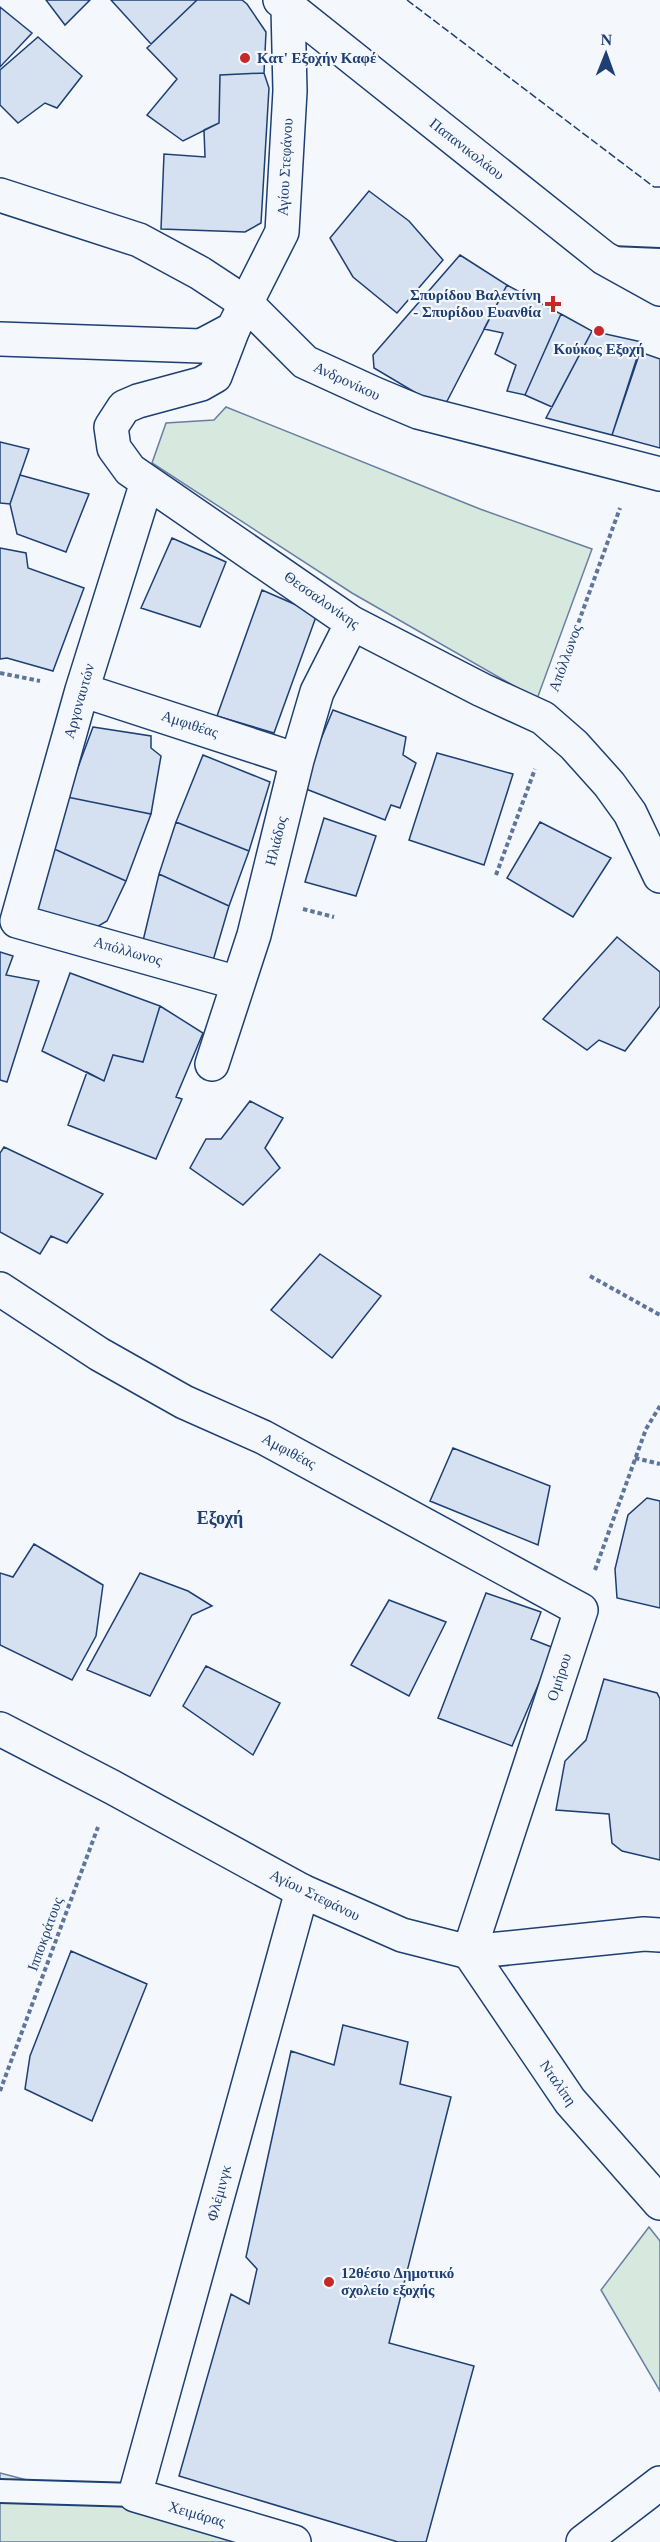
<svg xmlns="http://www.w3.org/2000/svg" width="660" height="2542" viewBox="0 0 660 2542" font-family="Georgia,serif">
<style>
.green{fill:#d7e8df;stroke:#687fa3;stroke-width:1.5}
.building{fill:#d5e0f0;stroke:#1d3f73;stroke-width:1.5}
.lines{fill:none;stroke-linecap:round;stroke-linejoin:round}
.lane-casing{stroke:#1d3f73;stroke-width:26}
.street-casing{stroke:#1d3f73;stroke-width:36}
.secondary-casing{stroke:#1d3f73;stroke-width:36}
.path{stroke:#5e769c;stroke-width:4;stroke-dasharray:4.5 3;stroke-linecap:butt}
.lane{stroke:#f4f7fb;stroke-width:22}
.street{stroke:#f4f7fb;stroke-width:33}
.secondary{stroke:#f4f7fb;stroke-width:33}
.fence{stroke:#1d3f73;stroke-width:1.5;stroke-dasharray:8 3;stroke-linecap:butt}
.poi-dot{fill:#c62828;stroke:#f4f7fb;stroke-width:2}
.labels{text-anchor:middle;stroke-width:4.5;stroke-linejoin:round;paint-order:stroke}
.poi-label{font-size:15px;font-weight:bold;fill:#1d3f73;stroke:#f4f7fb;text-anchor:start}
.street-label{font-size:15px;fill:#1d3f73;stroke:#f4f7fb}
.quarter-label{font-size:18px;font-weight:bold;fill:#1d3f73;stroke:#f4f7fb}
</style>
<rect width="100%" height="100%" fill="#f4f7fb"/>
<path class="green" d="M226,407L480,509L592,549L537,699L352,593L152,463L166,423L214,420Z
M649,2227L660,2241V2391L601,2290Z
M0,2473L264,2542H0Z"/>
<path class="building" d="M46,0H90L65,25Z
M111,0H197L151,44Z
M197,0H242L247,4L266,32L264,73L220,75L219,123L183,141L147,115L177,79L147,48Z
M0,7L32,33L0,67Z
M38,37L82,76L57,108L45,103L18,123L0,105V70Z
M264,73L269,88L261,223L245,232L161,229L164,154L205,157L204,130L219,123L220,75Z
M369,191L409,221L443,260L397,313L353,277L330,238Z
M460,255L507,285L443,409L374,368L373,355Z
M507,285L561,314L525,395L507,391L516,365L495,354L503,333L484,329Z
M561,314L592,331L552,407L525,395Z
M592,331L642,342L612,435L546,418Z
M640,352L660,359V448L612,435Z
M0,442L29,449L10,504L0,503Z
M20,475L89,494L66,552L17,534L10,504Z
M172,538L226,562L200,627L141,608Z
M0,548L26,553L28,568L84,588L53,671L7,658L0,659Z
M262,590L317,614L274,733L217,716Z
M333,710L406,737L403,755L416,763L400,808L391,805L385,820L301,787Z
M93,727L151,736V748L161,756L151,814L67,797Z
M437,753L513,774L484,865L409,840Z
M203,755L270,782L249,851L176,822Z
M67,797L151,814L126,881L52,848Z
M324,818L376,836L356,896L305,882Z
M176,822L249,851L229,906L159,874Z
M540,822L611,858L573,917L507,878Z
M52,848L126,881L107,921L95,928L31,912Z
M159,874L229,906L212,964L142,945Z
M617,937L660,972V1006L625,1051L599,1040L587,1050L543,1019Z
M0,952L13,956L6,975L39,981L7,1082L0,1080Z
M70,973L160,1006L143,1062L113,1055L104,1081L42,1051Z
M160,1006L203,1033L176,1097L182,1099L156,1159L68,1125L87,1072L104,1081L113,1055L143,1062Z
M250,1101L283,1118L265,1148L280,1168L243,1205L190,1168L206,1139H221Z
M4,1147L103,1194L67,1243L51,1236L40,1254L0,1232V1153Z
M320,1254L381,1296L332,1358L271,1310Z
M453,1448L550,1486L538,1545L430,1501Z
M647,1498L660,1501V1608L617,1598L615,1569L628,1515Z
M34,1544L103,1585L96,1636L72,1680L0,1645V1573L13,1577Z
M140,1573L188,1591L212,1606L192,1615L150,1696L87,1670Z
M486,1593L541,1612L531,1639L554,1648L512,1746L438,1718Z
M389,1600L446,1622L409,1696L351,1665Z
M206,1666L280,1703L253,1755L183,1706Z
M604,1679L657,1693L660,1699V1860L622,1851L612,1843L609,1814L556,1810L565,1761L586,1740Z
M71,1951L147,1984L92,2121L25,2089L30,2056Z
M343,2025L408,2042L400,2084L451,2097L389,2343L474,2366L426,2542H398L179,2476L231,2294L249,2304L257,2269L246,2257L291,2051L334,2065Z"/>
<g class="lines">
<defs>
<path id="lane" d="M611,258L660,260
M0,2491L135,2495"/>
<path id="street" d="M0,195L139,240L200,273L247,304L305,362L375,394L418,412L660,474
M233,329L215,376L201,384L138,401L124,407L111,427L114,448L130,470L352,623L482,690L543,718L574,745L609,784L630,813L660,876
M147,482L82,690L17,921L238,983
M82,690L297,760
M212,1064L254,935L297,760L317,692L352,623
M0,1289L99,1354L184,1402L263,1437L581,1610L469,1952L570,2101L660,2203
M294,2542L135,2495L302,1891
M583,2542L660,2483"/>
<path id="secondary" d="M280,0L604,258L660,289
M0,339L201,346L233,329L282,232L290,91L288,7
M0,1729L112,1787L302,1891L402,1935L469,1952L644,1934L660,1935"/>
</defs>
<use href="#lane" class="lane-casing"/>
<use href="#street" class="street-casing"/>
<use href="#secondary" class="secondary-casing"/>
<path class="path" d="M0,673L40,681
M558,679L620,508
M496,875L535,769
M303,909L334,917
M590,1276L660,1315
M635,1458L660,1464
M595,1570L646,1429L660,1406
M0,2091L98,1827"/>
<use href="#lane" class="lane"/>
<use href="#street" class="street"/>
<use href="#secondary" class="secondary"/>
<path class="fence" d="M407,0L654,187H660"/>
</g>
<g class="poi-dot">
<circle cx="245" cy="58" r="6"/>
<path d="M550 295h6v6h6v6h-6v6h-6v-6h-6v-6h6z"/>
<circle cx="599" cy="331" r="6"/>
<circle cx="329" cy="2282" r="6"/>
</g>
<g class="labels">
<g class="poi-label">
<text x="257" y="63">Κατ' Εξοχήν Καφέ</text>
<text x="541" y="300" text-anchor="end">Σπυρίδου Βαλεντίνη<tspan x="541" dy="17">- Σπυρίδου Ευανθία</tspan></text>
<text x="599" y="354" text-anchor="middle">Κούκος Εξοχή</text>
<text x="341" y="2278">12θέσιο Δημοτικό<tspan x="341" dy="17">σχολείο εξοχής</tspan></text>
</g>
<g class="street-label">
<text transform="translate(467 149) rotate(38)" y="5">Παπανικολάου</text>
<text transform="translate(285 167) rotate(-87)" y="5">Αγίου Στεφάνου</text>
<text transform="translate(347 381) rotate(25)" y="5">Ανδρονίκου</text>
<text transform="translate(322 600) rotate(35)" y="5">Θεσσαλονίκης</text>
<text transform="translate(565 658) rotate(-70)" y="5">Απόλλωνος</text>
<text transform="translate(79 701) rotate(-74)" y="5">Αργοναυτών</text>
<text transform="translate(190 724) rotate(18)" y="5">Αμφιθέας</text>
<text transform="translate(276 841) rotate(-76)" y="5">Ηλιάδος</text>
<text transform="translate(128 951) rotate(16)" y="5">Απόλλωνος</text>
<text transform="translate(289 1451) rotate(28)" y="5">Αμφιθέας</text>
<text transform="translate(559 1677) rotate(-72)" y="5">Ομήρου</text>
<text transform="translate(315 1895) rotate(26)" y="5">Αγίου Στεφάνου</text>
<text transform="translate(45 1934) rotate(-70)" y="5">Ιπποκράτους</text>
<text transform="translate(558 2083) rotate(55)" y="5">Νταλίπη</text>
<text transform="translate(219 2193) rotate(-75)" y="5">Φλέμινγκ</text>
<text transform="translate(197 2514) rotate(16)" y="5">Χειμάρας</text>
</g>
<g class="quarter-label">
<text x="220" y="1524">Εξοχή</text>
</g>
</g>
<g transform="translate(606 54) rotate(1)" stroke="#f4f7fb" stroke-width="4.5" paint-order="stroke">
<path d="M0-4.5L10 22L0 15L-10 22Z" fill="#1d3f73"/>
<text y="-9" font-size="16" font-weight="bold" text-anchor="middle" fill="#1d3f73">N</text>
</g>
</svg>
